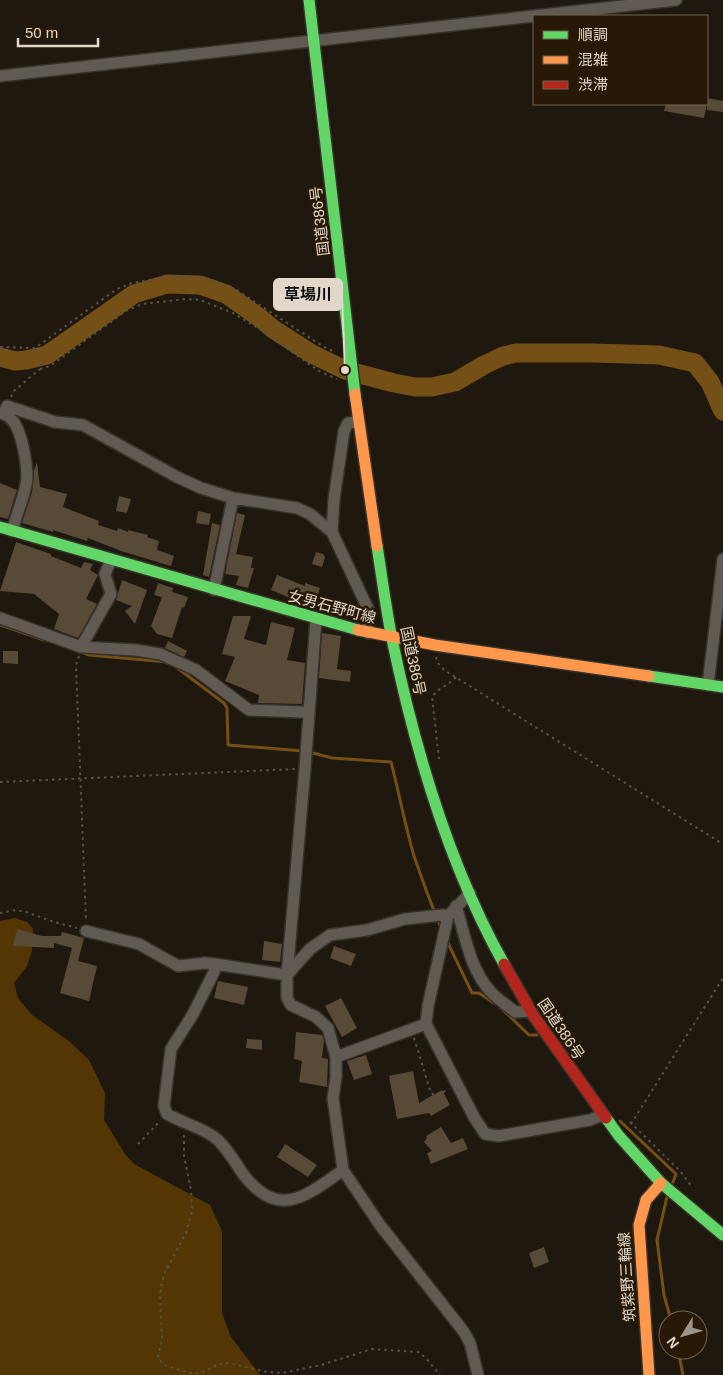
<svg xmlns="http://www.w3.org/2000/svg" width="723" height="1375" viewBox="0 0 723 1375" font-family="Arial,'Noto Sans JP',sans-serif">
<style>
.green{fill:#543604}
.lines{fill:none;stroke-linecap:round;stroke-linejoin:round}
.stream{stroke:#744f16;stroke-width:3}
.river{stroke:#744f16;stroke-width:19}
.building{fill:#574a37}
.street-casing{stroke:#38322c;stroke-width:14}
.fast-casing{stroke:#38322c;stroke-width:14}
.slow-casing{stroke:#38322c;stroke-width:14}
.jam-casing{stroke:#38322c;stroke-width:14}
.path{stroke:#58534a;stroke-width:2;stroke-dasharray:2.5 4;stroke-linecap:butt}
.street{stroke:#605a52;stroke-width:11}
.fast{stroke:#63d668;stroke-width:11}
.slow{stroke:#ff974d;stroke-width:11}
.jam{stroke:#b3261e;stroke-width:11}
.labels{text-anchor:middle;stroke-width:5;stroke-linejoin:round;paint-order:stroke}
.street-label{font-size:15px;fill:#e1d7cb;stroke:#271906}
.leader{fill:none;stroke:#e1d7cb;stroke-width:2}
.callout-dot{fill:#e1d7cb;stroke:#271906;stroke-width:2}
.callout{fill:#e1d7cb;stroke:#e1d7cb;stroke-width:2}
.callout-label{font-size:16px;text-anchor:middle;font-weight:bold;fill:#111}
</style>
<rect width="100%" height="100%" fill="#1f180e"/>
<path class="green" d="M15,918L27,922L33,929L32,951L27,966L14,983L18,998L32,1015L69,1041L89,1060L105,1093L104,1120L125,1154L134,1164L210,1205L222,1231V1313L231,1337L260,1375H0V921Z"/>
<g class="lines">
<path class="stream" d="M0,625L44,640
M81,652L89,655L167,662
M176,667L224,703L227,708L228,745L303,751
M309,752L332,758L391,762C399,793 405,825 414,856C422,880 431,904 441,928
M447,941L472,993H479L494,1003
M501,1008L529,1035H537
M620,1121L676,1174L673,1182
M667,1197L657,1240L664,1295L671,1320
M678,1350L683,1375"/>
<path class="river" d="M0,357L15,361L26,360L47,355L134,294L167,284L200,285L226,294L260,318L273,329L312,354L345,370L394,383L415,387H432L455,382L484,365L503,356L516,353H593L659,355L695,363L710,382L723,411"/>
</g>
<path class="building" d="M707,98L723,101V112L707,110Z
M666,104H707L704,118L664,111Z
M37,462L40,487L67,494L63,507L99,521L98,525L117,531L118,528L128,532V530L148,535L147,537L159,541L157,550L174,556L171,566L121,551L88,538L87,541L53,530V532L22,523L32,492L34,471Z
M0,483L17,490L8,519L0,517Z
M119,496L131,499L127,513L116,511Z
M198,511L211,514L209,525L196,523Z
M237,513L245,515L236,554L253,557L251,568H254L248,588L236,585L239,576L225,574Z
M212,523L220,525L209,577L203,575Z
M16,542L51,554V556L81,568L84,562L93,564L90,570L98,575L86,599L97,604L78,638L54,629L59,614L34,594L0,591Z
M316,552L323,554L325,557L322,567L312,564Z
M277,575L305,586V583L320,588L315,607L287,599L288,597L271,590Z
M122,580L147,590L135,624L125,611L132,606L116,600Z
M158,583L173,588L172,592L188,597L184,608L182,607L172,638L157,634L151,626L162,597L154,595Z
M233,616H251L244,639L266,645L271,622L295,628L287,660L305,663L302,704L258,703L259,695L225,681L235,657L222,654Z
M322,633L341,636L337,669L351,671L350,682L319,678Z
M168,641L187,651L184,657L165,648Z
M3,651H18V664L3,663Z
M17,929L42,936H61L62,932L84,938L78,961L97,966L89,1001L60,993L72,948L54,943V948L13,946Z
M264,941L282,944L280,962L262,960Z
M334,946L356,954L351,966L330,958Z
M218,981L248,987L244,1005L214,998Z
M341,998L357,1028L342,1037L325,1006Z
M296,1032L322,1035L324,1040L322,1058L328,1059L327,1087L299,1082L302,1061L294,1059Z
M247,1039L262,1040V1050L246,1048Z
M366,1055L372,1074L354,1080L347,1061Z
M413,1071L419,1103L442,1090L450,1105L431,1116L429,1113L397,1119L389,1076Z
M441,1127L451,1143L463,1138L468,1149L431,1164L427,1153L432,1151L424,1142L427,1138L426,1136Z
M285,1144L317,1165L308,1177L277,1157Z
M544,1247L549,1262L534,1268L529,1253Z"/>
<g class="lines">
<defs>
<path id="street" d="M0,76L676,0
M0,413C4,414 10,417 13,421C22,432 27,463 27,478C26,492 16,516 12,531
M4,414L7,406L55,422L83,425L177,477L201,488L233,498L297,508L310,514L332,532
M358,422L348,423L344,431L334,499L332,532L369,611L368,633
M214,590L233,498
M0,618L81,647L136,650L160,654L196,670L249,710L302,712L309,714
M316,619L305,768L287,975V998L291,1005L316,1017L328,1028L336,1057V1077L333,1098L343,1170L380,1225L464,1332L470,1343L478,1375
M81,647L111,594L105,574L111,560
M708,685L723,559
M456,906C465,935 470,970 491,992C497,999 507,1005 515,1012L530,1011
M86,931L139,944L178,966L205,963L215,964L287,975
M215,964L214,972L193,1014L171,1049L164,1106L167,1114C184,1124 203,1127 218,1140C228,1150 235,1162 243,1174C278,1220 305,1197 343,1170
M287,975L310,949L330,935L367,930L405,919L442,915L448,916
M426,1024L428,1006L448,916L470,893
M336,1057L426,1024L474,1117L485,1134L499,1136L590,1120L602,1115"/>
<path id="fast" d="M309,0L355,394
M0,527L358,630
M377,546C382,577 386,609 392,639C415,750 449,866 504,964
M649,676L723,687
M606,1118L619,1136L661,1183L723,1235"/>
<path id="slow" d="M355,394L377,546
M358,630L435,645L649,676
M649,1375L639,1225L646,1200L661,1183"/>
<path id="jam" d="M504,964L533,1015L606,1118"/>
</defs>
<use href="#street" class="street-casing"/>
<use href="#fast" class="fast-casing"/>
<use href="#slow" class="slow-casing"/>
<use href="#jam" class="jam-casing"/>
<path class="path" d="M0,347L35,348L117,289L132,283L174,276L210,279L235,289L324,347L334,352
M40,369L50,366L126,311L142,304L186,299L200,300L233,313L261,330L319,371L337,379
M11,397L14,391L40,369L35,348
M79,656L76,665L86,921
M436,657L437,662L444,670L723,844
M439,759L432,697C438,688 449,685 456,677
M0,782L295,769
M0,913L16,910L26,912L54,922L77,928
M414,1038L431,1093L436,1096L447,1090
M630,1122L681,1172L692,1187
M631,1124L723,978
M184,1135V1156L191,1190L192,1212L186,1233L165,1272L162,1283L160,1294L162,1339L158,1357L162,1363L167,1366L194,1374L203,1372L219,1364L229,1363L267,1372L282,1373L321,1365L372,1349L418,1352L425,1357L440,1375
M138,1144L160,1121"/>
<use href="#street" class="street"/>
<use href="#fast" class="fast"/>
<use href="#slow" class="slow"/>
<use href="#jam" class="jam"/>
</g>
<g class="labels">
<g class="street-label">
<text transform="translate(320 221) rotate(-97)" y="5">国道386号</text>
<text transform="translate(332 607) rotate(15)" y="5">女男石野町線</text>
<text transform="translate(413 661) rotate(78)" y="5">国道386号</text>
<text transform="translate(561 1029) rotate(56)" y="5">国道386号</text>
<text transform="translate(627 1277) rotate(-94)" y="5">筑紫野三輪線</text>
</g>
</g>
<path class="leader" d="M345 370L342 294"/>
<circle class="callout-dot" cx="345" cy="370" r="5"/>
<rect class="callout" x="274" y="279" width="68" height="31" rx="5"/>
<g class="callout-label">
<text x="308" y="300">草場川</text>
</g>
<rect x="533" y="15" width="175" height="90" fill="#271906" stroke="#716555"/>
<rect x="543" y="31" width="25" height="8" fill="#63d668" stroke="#716555"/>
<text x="578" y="40" font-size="15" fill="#e1d7cb">順調</text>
<rect x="543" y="56" width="25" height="8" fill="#ff974d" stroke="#716555"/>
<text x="578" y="65" font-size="15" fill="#e1d7cb">混雑</text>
<rect x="543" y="81" width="25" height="8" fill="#b3261e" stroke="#716555"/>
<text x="578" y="90" font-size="15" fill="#e1d7cb">渋滞</text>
<g transform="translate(683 1335) rotate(233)"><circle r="24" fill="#271906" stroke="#716555"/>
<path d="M0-4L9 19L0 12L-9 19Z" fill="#9d9489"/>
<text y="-8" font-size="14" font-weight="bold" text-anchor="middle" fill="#e1d7cb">N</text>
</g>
<path d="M18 38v8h80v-8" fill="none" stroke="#e1d7cb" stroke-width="2.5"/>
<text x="25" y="38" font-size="15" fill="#e1d7cb" stroke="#271906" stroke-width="4" paint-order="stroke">50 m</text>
</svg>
